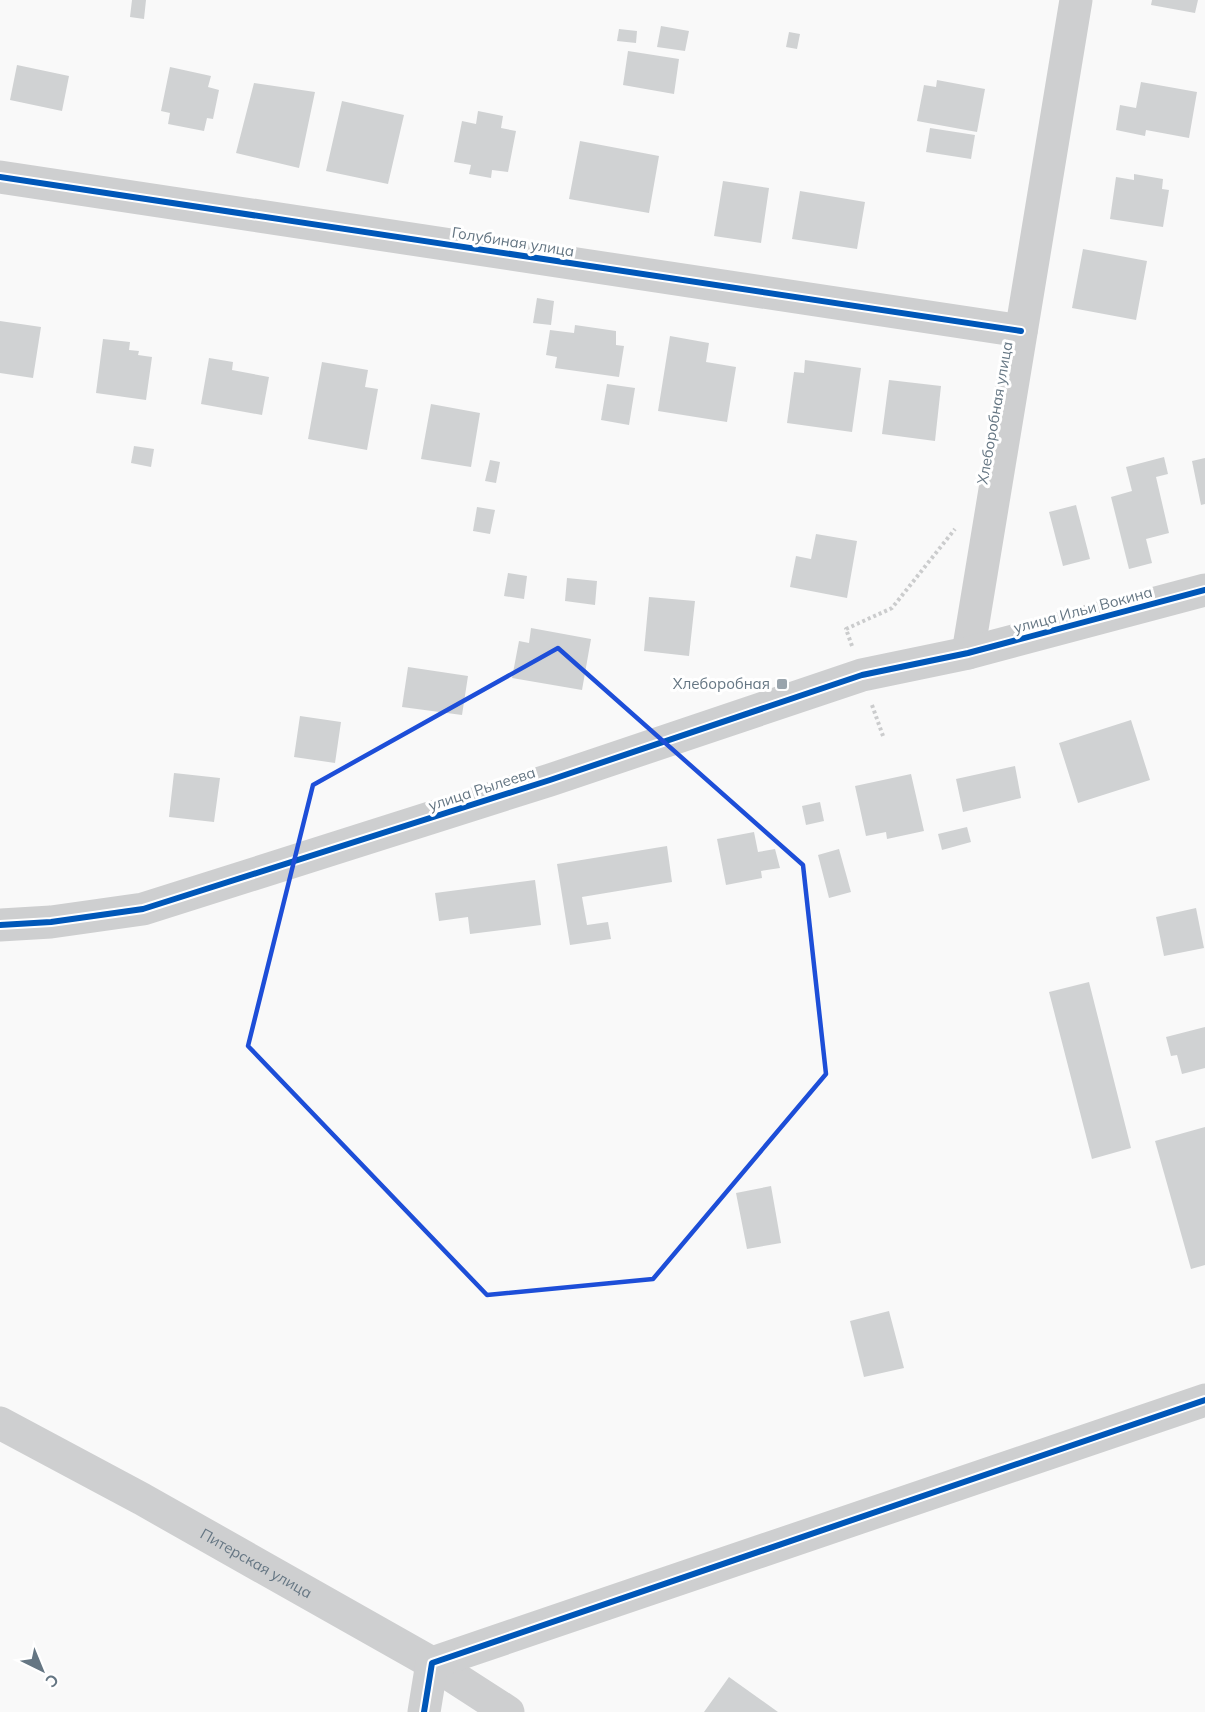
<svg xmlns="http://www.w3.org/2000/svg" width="1205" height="1712" viewBox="0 0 1205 1712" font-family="Mulish,sans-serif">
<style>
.building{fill:#d0d2d3}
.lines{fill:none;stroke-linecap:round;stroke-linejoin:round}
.path{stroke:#cbcccd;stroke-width:4;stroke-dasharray:3 3;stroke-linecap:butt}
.minor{stroke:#cecfd0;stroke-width:33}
.cycleway-casing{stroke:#fff;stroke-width:10}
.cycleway{stroke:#0057b8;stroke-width:6}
.marked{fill:none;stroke:#1d4ed8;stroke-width:4.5;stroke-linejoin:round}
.poi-dot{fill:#99a4ac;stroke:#fff;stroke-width:2}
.labels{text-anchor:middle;stroke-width:6;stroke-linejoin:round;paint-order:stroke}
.street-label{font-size:15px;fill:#657683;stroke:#fff}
.poi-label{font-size:15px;fill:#657683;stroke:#fff;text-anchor:end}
</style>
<rect width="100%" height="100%" fill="#f9f9f9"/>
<path class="building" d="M132,0H146L144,19L130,17Z
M1152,0H1198L1195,13L1151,5Z
M661,26L689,31L685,51L657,47Z
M619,29L637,31L636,43L617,41Z
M789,32L800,34L797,49L786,47Z
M628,51L679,59L674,94L623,85Z
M17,65L69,76L62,111L10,100Z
M170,67L211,76L208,87L219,90L213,119L207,118L204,131L168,124L170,113L161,111Z
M937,80L985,89L977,132L917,121L924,85L936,87Z
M1141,82L1197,92L1189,138L1146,130L1145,136L1116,130L1120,105L1136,108Z
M254,83L315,92L299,168L236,153Z
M342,101L404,115L388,184L326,171Z
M478,111L503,116L501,128L516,131L508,172L492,170L491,178L469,174L471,165L454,162L462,121L476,124Z
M930,128L975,135L971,159L926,152Z
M580,141L659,156L649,213L569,199Z
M1134,174L1163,179L1162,189L1169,190L1163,227L1110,219L1116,177L1134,180Z
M723,181L769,188L761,243L714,236Z
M800,191L865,202L857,249L792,239Z
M1083,249L1147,261L1136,320L1072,308Z
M537,298L554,301L551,325L533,323Z
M0,321L41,327L33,378L0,373Z
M575,325L616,331V345L624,346L619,377L555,368L557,357L546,355L550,330L574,333Z
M670,336L709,343L706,362L736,367L727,422L658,411Z
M103,339L130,342L129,350L139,351L138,355L152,357L146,400L96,393Z
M209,358L233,362L232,370L269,377L262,415L201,404Z
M805,360L861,368L852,432L787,423L794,372L804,373Z
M322,362L368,370L365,387L378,389L367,450L308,439Z
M889,380L941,386L935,441L882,434Z
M607,384L635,388L629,425L601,420Z
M431,404L480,413L471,467L421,459Z
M134,446L154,449L151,467L131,463Z
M1164,457L1168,474L1156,477L1169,533L1146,539L1152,563L1129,569L1111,497L1132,491L1126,467Z
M1205,458V504L1201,505L1192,461Z
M490,460L500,462L496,483L485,481Z
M1076,505L1090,559L1063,566L1049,512Z
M477,507L495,510L490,534L473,531Z
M816,534L857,541L847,598L790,587L796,556L811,559Z
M508,573L527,576L524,599L504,596Z
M567,578L597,581L595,605L565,601Z
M649,597L695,601L689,656L644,651Z
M531,628L591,639L582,690L512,678L519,641L529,643Z
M408,667L468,676L462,715L402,707Z
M300,716L341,722L335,763L294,757Z
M1131,720L1150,780L1078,803L1059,743Z
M1015,766L1021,798L963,812L956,779Z
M174,773L220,778L214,822L169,817Z
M911,774L924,831L887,839L886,832L866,836L855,786Z
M820,802L824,821L806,825L802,806Z
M967,827L971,842L942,850L938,834Z
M754,832L758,852L775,849L780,868L761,871L762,878L726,885L717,839Z
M667,846L672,882L582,897L587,925L608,922L611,939L570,945L557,864Z
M839,849L851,892L829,898L818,855Z
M535,880L541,925L470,934L468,917L439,921L435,893Z
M1196,908L1204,948L1164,956L1156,917Z
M1089,982L1131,1148L1092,1159L1049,992Z
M1205,1027V1068L1182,1074L1177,1055L1171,1056L1166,1037Z
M1205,1127V1265L1191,1269L1155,1141Z
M771,1186L781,1243L747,1249L736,1193Z
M889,1311L904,1368L864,1377L850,1321Z
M729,1677L778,1712H704Z"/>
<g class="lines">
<path class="path" d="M852,646L846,629L892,608L955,529
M872,705L883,736"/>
<g class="minor">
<path d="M0,177L1021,331"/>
<path d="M968,653L1076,0"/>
<path d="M0,925L51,922L143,909L550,780L862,675L968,653L1205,590"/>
<path id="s1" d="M0,1423L142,1499L432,1663L508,1712"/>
<path d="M424,1712L432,1663L1205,1400"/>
</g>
<defs>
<path id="cycleway" d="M0,177L1021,331
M0,925L51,922L143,909L550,780L862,675L968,653L1205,590
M424,1712L432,1663L1205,1400"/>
</defs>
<use href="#cycleway" class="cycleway-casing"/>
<use href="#cycleway" class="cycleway"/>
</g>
<path class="marked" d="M558,648L803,865L826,1074L653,1279L487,1295L248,1046L313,785Z"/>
<rect class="poi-dot" x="776" y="678" width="12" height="12" rx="3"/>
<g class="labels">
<g class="street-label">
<text transform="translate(513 242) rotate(9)" y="5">Голубиная улица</text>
<text transform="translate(995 413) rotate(-80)" y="5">Хлеборобная улица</text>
<text transform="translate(1083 610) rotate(-15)" y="5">улица Ильи Вокина</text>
<text transform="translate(482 789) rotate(-18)" y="5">улица Рылеева</text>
<text dy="5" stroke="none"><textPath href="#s1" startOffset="292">Питерская улица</textPath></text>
</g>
<g class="poi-label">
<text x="770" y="689">Хлеборобная</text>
</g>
</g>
<g transform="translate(42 1670) rotate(137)" stroke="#ffffff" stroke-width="4.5" paint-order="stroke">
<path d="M0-4.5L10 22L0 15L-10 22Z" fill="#657683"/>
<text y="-9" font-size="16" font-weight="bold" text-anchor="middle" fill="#657683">С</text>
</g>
</svg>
